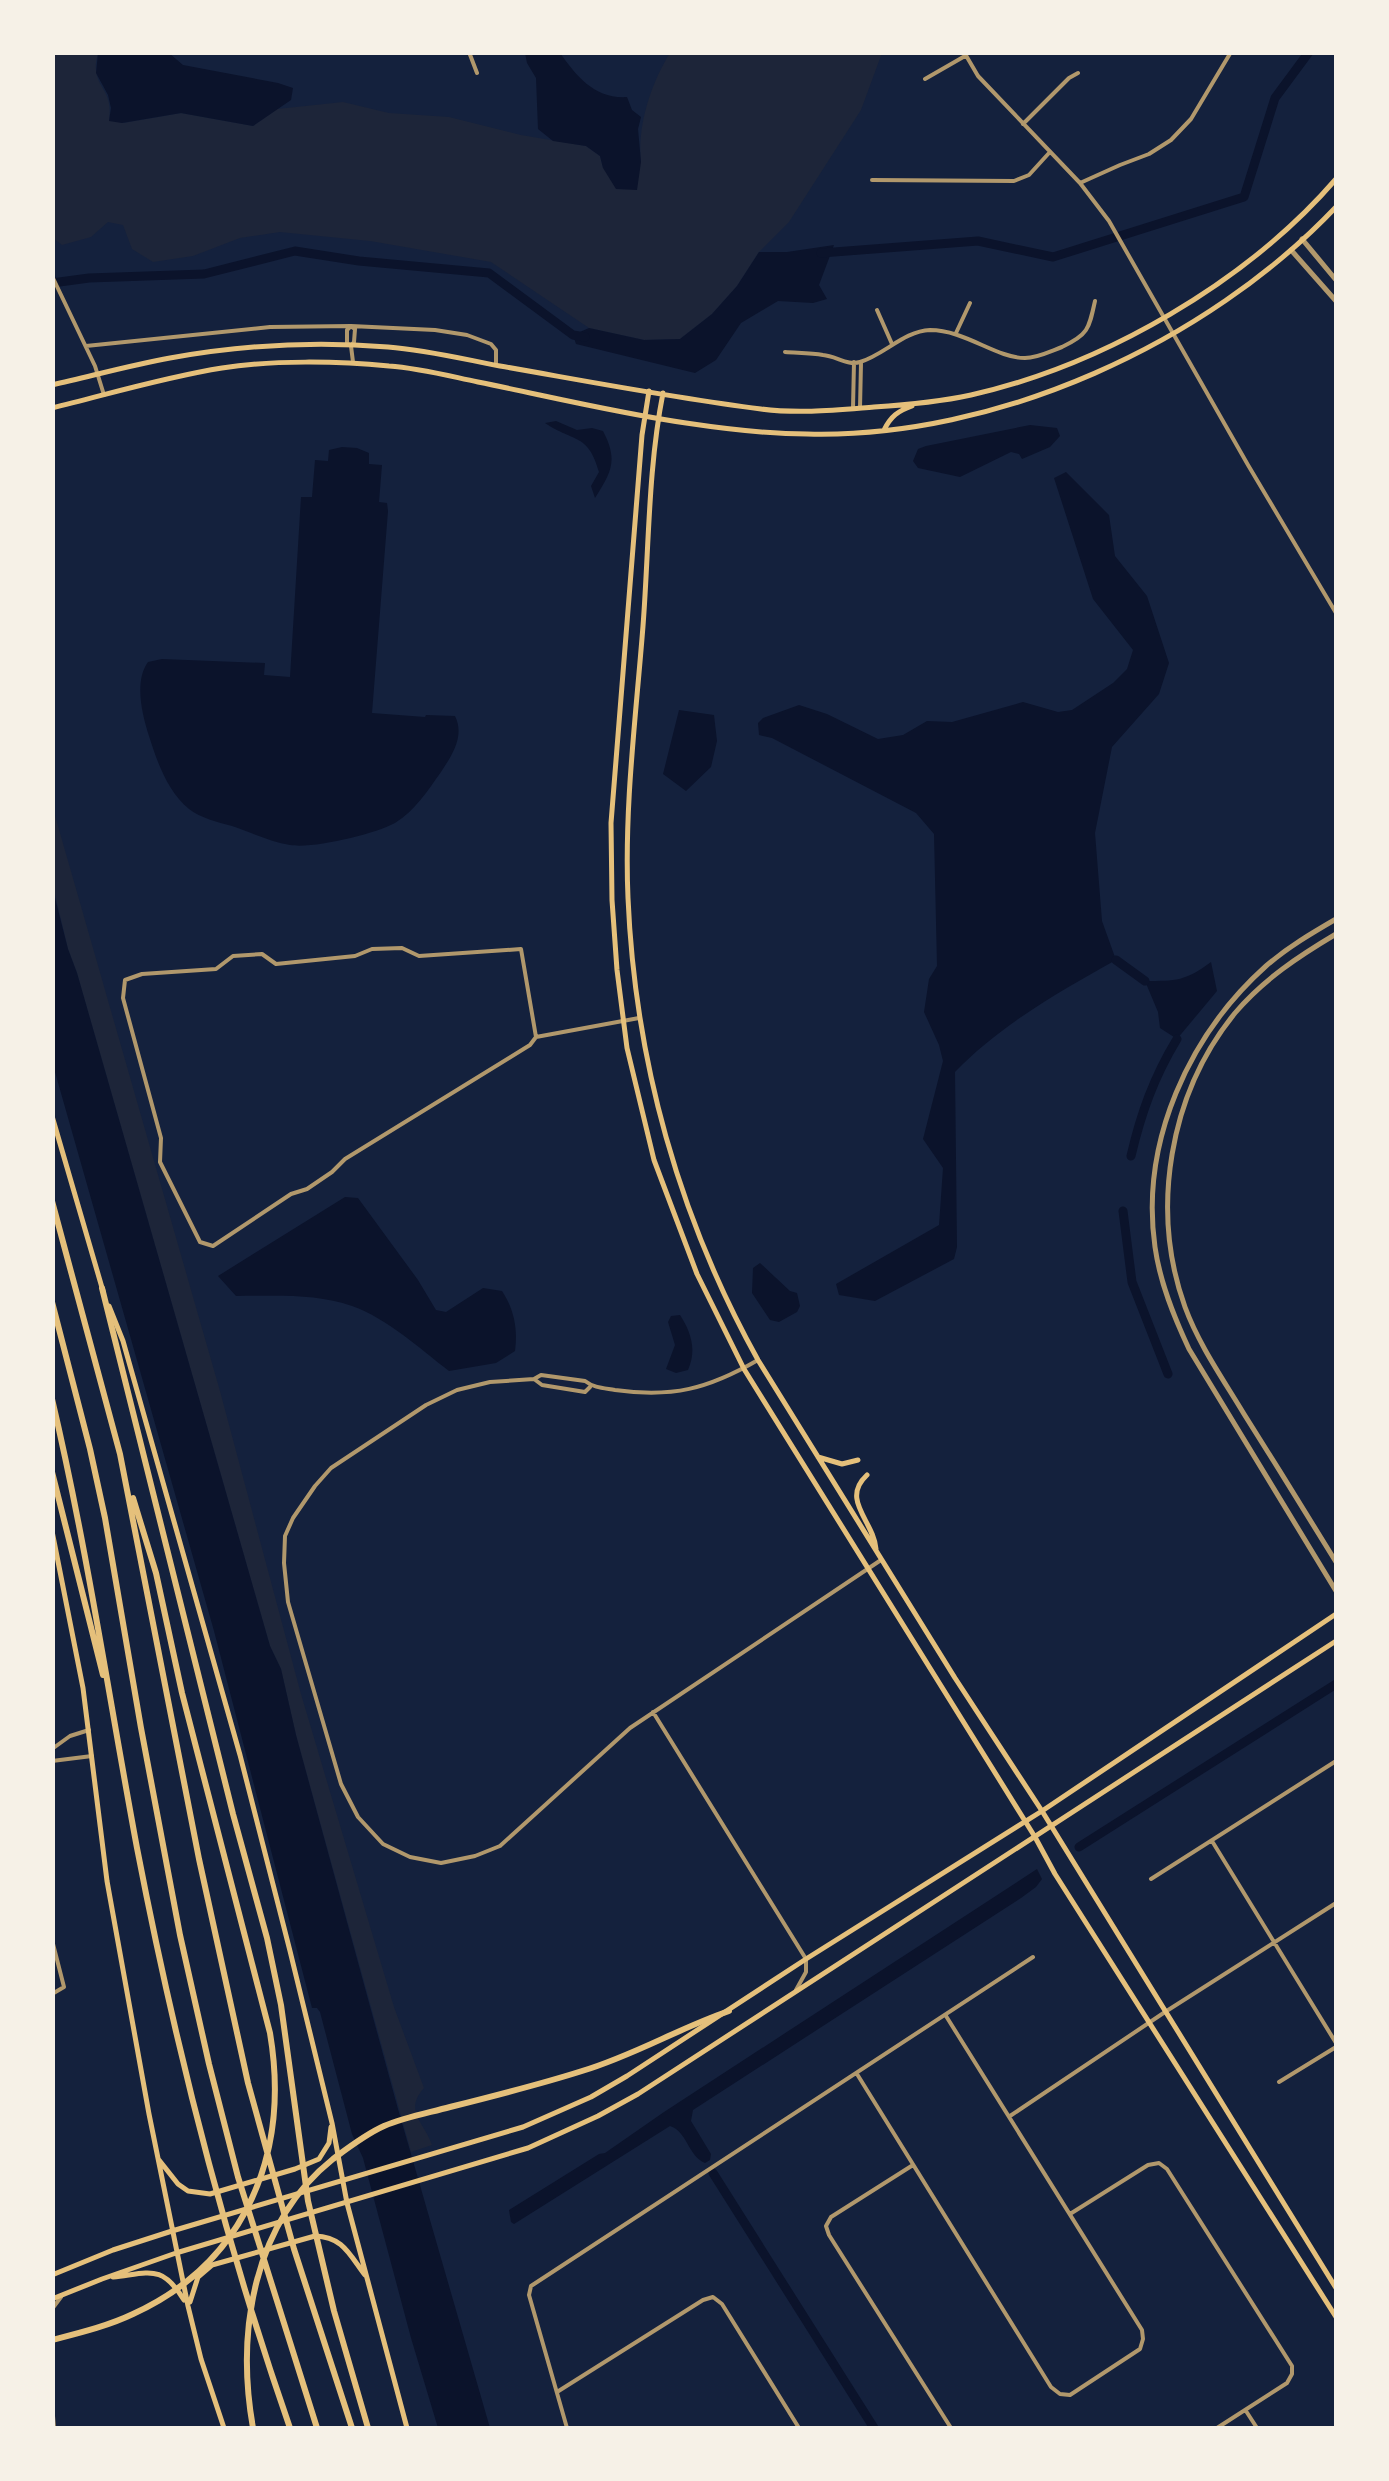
<svg xmlns="http://www.w3.org/2000/svg" width="1389" height="2481" viewBox="0 0 1389 2481" font-family="'Fira Sans',sans-serif">
<style>
.green{fill:#1d2539}
.water{fill:#0b132b}
.lines{fill:none;stroke-linecap:round;stroke-linejoin:round}
.canal{stroke:#0b132b;stroke-width:9}
.minor{stroke:#b1986c;stroke-width:4}
.tertiary{stroke:#b1986c;stroke-width:5}
.secondary{stroke:#e5c07b;stroke-width:5}
.primary{stroke:#e5c07b;stroke-width:5}
.motorway{stroke:#e5c07b;stroke-width:6}
</style>
<rect width="100%" height="100%" fill="#14213d"/>
<path class="green" d="M53,53H98C97,58 95,64 96,70C98,90 113,91 109,120L123,123L181,113L253,126L277,109L343,102L389,113L449,117L521,135L586,146L600,156L603,168L641,162C637,126 651,83 670,53H882L861,110L789,222L759,252L737,286L712,314L680,339L644,340L589,328L491,262L370,241L280,232L240,238L193,256L153,262L132,249L123,225L108,222L91,237L62,245L53,238Z
M52,805L220,1391L301,1694L394,2007L424,2088C403,2111 425,2123 432,2145L411,2152L296,1735L281,1669L270,1646L77,973L68,949L53,886Z"/>
<path class="water" d="M98,53H169L183,65L278,83L293,88L291,100L253,126L181,113L122,123L109,121L111,108L108,95L96,73Z
M525,53H560C577,77 595,99 627,97L632,110L641,117L638,129L641,162L637,190L616,189L603,168L600,156L586,146L553,141L538,129L536,78L527,63Z
M834,245L819,285L827,299L813,303L778,301L741,323L716,360L695,373L576,344L573,335L589,328L644,340L680,339L712,314L737,286L759,252H787Z
M556,421L577,430L592,428L603,431C618,460 612,471 595,498L591,486L599,472C588,433 575,443 545,423Z
M1030,425L1057,428L1060,436L1050,447L1022,459L1019,454L1011,452L960,477L918,468L913,461L918,449L926,446Z
M342,447L357,448L369,453V464L382,465L379,502L387,503L388,511L372,713L425,717L426,715L455,716C465,736 452,755 441,772C428,790 415,811 395,823C375,834 313,849 290,845C271,842 250,832 232,826C217,822 201,818 189,809C167,791 157,761 149,736C142,714 134,681 148,662L162,659L265,663L264,675L290,677L301,497H312L315,460L328,461L329,450Z
M1066,472L1109,515L1115,556L1147,596L1169,663L1159,694L1112,747L1095,833L1102,921L1116,960C1059,992 1000,1025 955,1072L957,1247L954,1259L875,1301L839,1295L836,1284L939,1225L943,1168L923,1139L943,1061L939,1045L924,1012L929,979L937,966L934,834L916,813L772,738L759,735L758,723L763,718L799,705L827,714L878,739L903,735L927,721L952,722L1023,702L1058,712L1072,710L1113,683L1127,669L1133,650L1093,599L1054,478Z
M679,710L714,715L717,741L711,767L686,791L663,774Z
M52,886L68,949L77,973L270,1646L281,1669L296,1735L398,2109L490,2428H438L411,2338L363,2158L352,2134L320,2012L317,2008H312L214,1631L53,1065Z
M1211,962L1217,991L1177,1039L1160,1028L1158,1012L1145,981C1176,981 1186,981 1211,962Z
M345,1197L358,1198L418,1280L436,1310L446,1312L483,1288L502,1291C514,1309 518,1329 515,1351L496,1363L449,1371C419,1348 388,1319 352,1306C316,1293 274,1296 236,1296L218,1276Z
M760,1263L790,1291L797,1293L800,1306L797,1312L779,1322L770,1320L752,1293L753,1268Z
M680,1315C691,1332 697,1350 688,1370L676,1373L666,1369L675,1345L668,1322L671,1316Z
M1037,1869L1042,1879L1036,1887L1021,1898L693,2110L691,2121L711,2154L710,2160L705,2163C688,2156 687,2131 670,2126L514,2224L511,2222L509,2210L599,2154L605,2153L664,2112Z"/>
<g class="lines">
<path class="canal" d="M821,253L978,241L1053,257L1244,197L1275,98L1309,52
M52,283L89,278L204,274L295,251L359,261L489,273L573,335L585,337
M1116,960L1145,981
M1131,1156C1141,1113 1154,1077 1177,1039
M1123,1211L1132,1282L1168,1374
M1079,1847L1336,1684
M713,2173L874,2428"/>
<path class="minor" d="M469,52L477,73
M964,52L978,76L1080,183L1109,221L1248,465L1336,613
M925,79L965,56
M1023,124L1069,78L1078,73
M872,180L1014,181L1029,175L1049,153
M1080,183L1120,165L1149,154L1171,140L1191,119L1231,52
M52,276L95,366L104,395
M877,310L892,344
M351,326L347,330V343L351,346L353,362
M956,333L970,303
M86,346L270,327L351,326L435,330L467,335L491,344L496,350V365
M351,346L354,342L355,329L352,327
M785,352C798,353 811,353 823,355C836,356 848,366 860,362C884,355 904,331 930,330C965,330 996,358 1025,358C1037,358 1051,351 1062,347C1088,335 1089,329 1095,301
M853,408L854,362
M860,408L861,363
M536,1037L521,949L419,956L402,948L372,949L355,956L276,964L262,954L233,956L216,969L142,974L125,980L123,998L161,1138L160,1162L200,1242L213,1246L291,1194L307,1189L332,1172L345,1159L530,1045L536,1037L639,1018
M758,1360C708,1389 672,1398 615,1390C603,1388 594,1388 585,1381L541,1375L534,1379L490,1382L457,1390L426,1405L331,1468L315,1486L293,1518L285,1536L284,1563L288,1602L341,1784L358,1817L383,1844L410,1857L441,1863L475,1856L500,1846L630,1728L881,1560
M534,1379L542,1385L585,1392L590,1387
M653,1712L806,1959V1972L796,1990
M52,1749L70,1736L89,1730
M52,1761L92,1756
M1212,1841L1336,2043
M1151,1879L1336,1761
M52,1940L64,1987L52,1994
M857,2074L1051,2387L1060,2394L1070,2395L1140,2349L1143,2339L1142,2330L946,2016
M1279,2082L1336,2047
M1010,2116L1165,2012L1336,1903
M913,2165L831,2217L826,2226L829,2235L951,2428
M1070,2214L1148,2165L1159,2163L1167,2169L1292,2366V2374L1287,2383L1217,2428
M52,2309L61,2297
M557,2392L703,2300L713,2297L722,2304L799,2428
M52,2404L54,2428
M1246,2411L1257,2428
M567,2428L529,2295L531,2286L1033,1957"/>
<path class="tertiary" d="M1302,239L1336,280
M1291,250L1336,301
M1336,919C1312,933 1288,947 1266,966C1189,1035 1140,1142 1155,1247C1160,1283 1174,1317 1189,1349L1336,1591
M1336,934C1299,956 1264,979 1235,1013C1169,1094 1150,1210 1185,1307C1199,1345 1223,1379 1244,1414C1275,1463 1306,1513 1336,1562"/>
<path class="secondary" d="M52,385C92,376 131,365 170,358C242,345 316,341 388,347C426,350 463,359 500,366C586,381 674,398 761,409C799,414 836,410 874,407C906,405 939,402 971,395C1104,365 1247,282 1336,179
M649,391L642,435L611,823L612,900L617,970L627,1048L654,1160L697,1274L744,1369L1035,1837L1055,1874L1336,2317
M663,393C648,469 649,548 643,626C636,716 624,808 628,898C635,1061 679,1218 758,1360L955,1678L1042,1811L1336,2288
M52,408C109,394 165,377 222,368C273,360 338,361 389,366C419,368 449,376 478,382C547,396 617,413 686,423C726,429 767,434 807,434C997,439 1207,343 1336,207
M884,430C891,416 898,411 912,406
M818,1457L842,1464L858,1460
M867,1475C840,1500 874,1521 876,1549"/>
<path class="primary" d="M52,1116L103,1291
M109,1306L123,1341L240,1755L290,1951L332,2123L347,2203L407,2428
M52,1531L83,1688L107,1881L149,2114L188,2306L201,2359L224,2428
M159,2160L178,2184L188,2191L210,2194L295,2169L319,2159L329,2143L331,2127
M52,2275L113,2250L172,2231L523,2127L591,2097L627,2076L806,1959L1042,1811L1336,1614
M113,2277C150,2273 162,2264 184,2300
M52,2299L102,2279L176,2253L528,2148L598,2116L638,2094L1336,1641
M190,2302L198,2277L212,2265L315,2236C343,2237 349,2254 365,2275"/>
<path class="motorway" d="M52,1201L120,1454L199,1859L248,2083L294,2249L352,2428
M102,1288L233,1814L267,1938L281,2005L308,2201L334,2311L368,2428
M52,1302L90,1449L105,1518L141,1728L180,1935L209,2064L238,2177L317,2428
M52,1399C87,1548 109,1698 137,1848C175,2045 224,2239 290,2428
M52,1472L103,1675
M52,2340C79,2333 108,2326 133,2314C247,2262 290,2152 270,2033L182,1693L156,1573L133,1498
M253,2428C236,2332 253,2223 333,2159C349,2147 366,2134 384,2126C405,2117 428,2113 450,2107C494,2096 538,2085 582,2071C633,2056 679,2028 729,2011"/>
</g>
<rect width="1389" height="2481" fill="none" stroke="#f6f1e7" stroke-width="110"/>
</svg>
